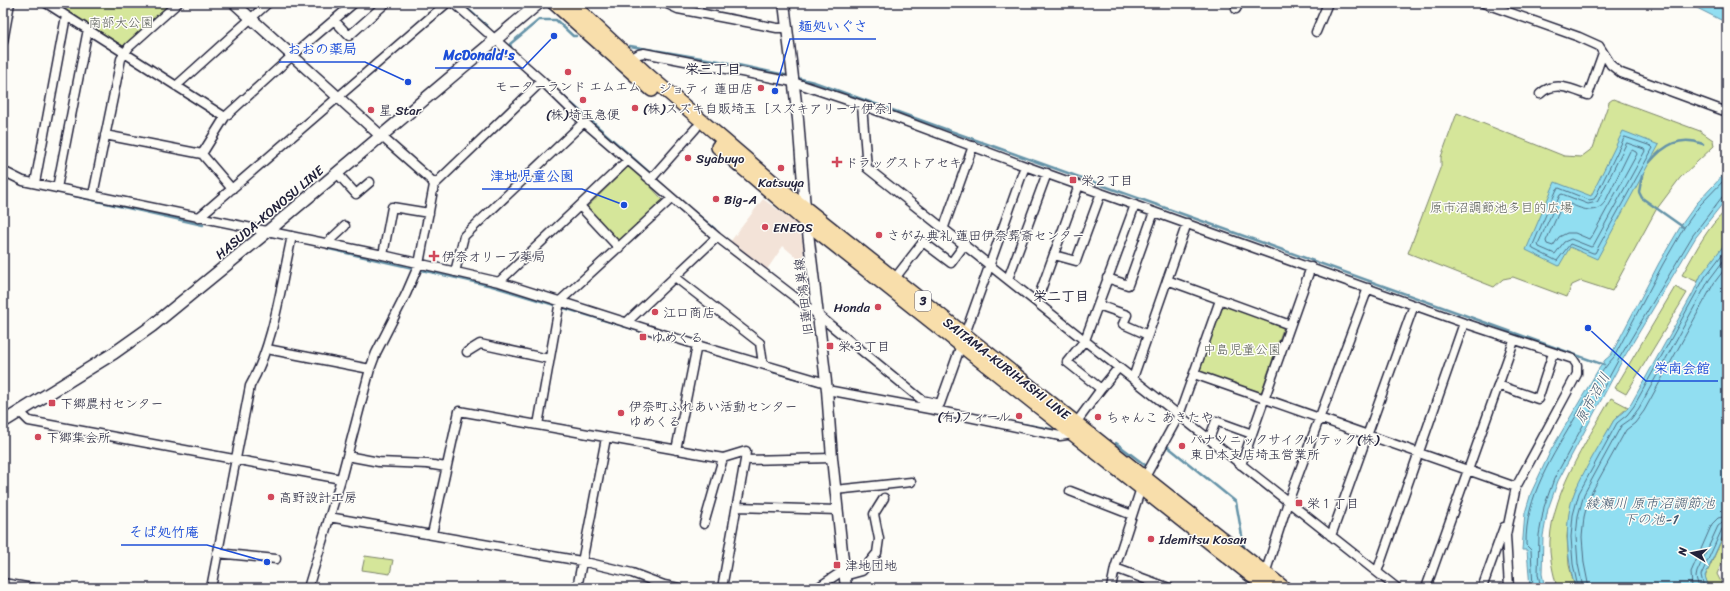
<svg xmlns="http://www.w3.org/2000/svg" width="1730" height="591" viewBox="0 0 1730 591" font-family="Sriracha,'Klee One',sans-serif">
<style>
.built{fill:#f3e3d8}
.green{fill:#d5e69a;stroke:#7c846a}
.water{fill:#91def1;stroke:#6593a8}
.lines{fill:none;stroke-linecap:round;stroke-linejoin:round}
.shore{stroke:#4e6d84;stroke-width:1}
.stream{stroke:#6593a8;stroke-width:2.5}
.minor-casing{stroke:#22223b;stroke-width:11}
.tertiary-casing{stroke:#22223b;stroke-width:13}
.secondary-casing{stroke:#22223b;stroke-width:14}
.primary-casing{stroke:#22223b;stroke-width:16}
.minor{stroke:#fdfcf7;stroke-width:8}
.tertiary{stroke:#fdfcf7;stroke-width:10}
.secondary{stroke:#fdfcf7;stroke-width:11}
.primary{stroke:#f8deab;stroke-width:13}
.poi-dot{fill:#d1495b;stroke:#fdfcf7;stroke-width:1.5}
.labels{text-anchor:middle;stroke-width:3;stroke-linejoin:round;paint-order:stroke}
.shield{fill:#fdfcf7;stroke:#646373;stroke-width:1}
.shield-label{font-size:12px;font-weight:bold;fill:#22223b}
.park-label{font-size:13px;fill:#585d58;stroke:#fdfcf7}
.poi-label{font-size:13px;fill:#22223b;stroke:#fdfcf7;text-anchor:start}
.street-label{font-size:13px;fill:#22223b;stroke:#fdfcf7}
.neighbourhood-label{font-size:14px;font-weight:bold;fill:#22223b;stroke:#fdfcf7}
.water-label{font-size:14px;font-style:italic;fill:#435a72;stroke:#fdfcf7}
.leader{fill:none;stroke:#1d4ed8;stroke-width:1.5}
.callout-dot{fill:#1d4ed8;stroke:#fdfcf7;stroke-width:1.5}
.callout-label{font-size:14px;text-anchor:middle;font-weight:bold;fill:#1d4ed8;stroke:#fdfcf7;stroke-width:3;stroke-linejoin:round;paint-order:stroke}
</style>
<rect width="100%" height="100%" fill="#fdfcf7"/>
<filter id="ink" filterUnits="userSpaceOnUse"><feTurbulence type="fractalNoise" baseFrequency=".025" numOctaves="2"/><feDisplacementMap in="SourceGraphic" scale="8" xChannelSelector="R" yChannelSelector="G"/><feConvolveMatrix kernelMatrix="1 2 1 2 8 2 1 2 1" color-interpolation-filters="sRGB"/></filter>
<g filter="url(#ink)">
<path class="built" d="M763,199L795,222L802,238L805,265L783,246L766,271L730,242Z"/>
<path class="green" d="M55,3H171L123,46Z
M1613,99L1700,131L1713,140L1714,146L1680,178L1656,210L1612,291L1581,281L1572,285L1567,297L1513,277L1503,279L1494,287L1408,253L1441,166V157L1457,113L1564,156L1581,157L1593,148L1609,102Z
M630,165L664,201L619,245L584,210Z
M1727,210V241L1698,282L1682,275C1695,253 1707,226 1727,210Z
M1675,287L1687,293L1626,394L1615,388Z
M1223,304L1284,326L1261,393L1199,372Z
M1611,398L1628,407L1614,420L1575,491L1569,515L1567,537L1569,565L1575,588H1557C1554,576 1551,564 1550,552C1547,499 1586,443 1611,398Z
M1727,528V550L1717,574L1724,588H1709L1705,577Z
M365,556L393,560L390,574L362,570Z"/>
<path class="water" d="M1687,3H1714L1727,9V23Z
M1623,131L1659,145L1597,259L1570,247L1559,266L1526,250L1555,182L1591,196Z
M1727,171V198L1696,237L1623,359L1558,481L1548,509L1543,536L1542,574L1545,588H1530L1527,550H1522L1525,513L1531,493L1551,450L1598,370L1605,360L1611,355L1659,263L1682,224L1697,203Z
M1727,241V527L1705,576L1709,588H1575C1567,557 1563,521 1575,491C1586,466 1601,443 1614,420L1624,412L1631,404L1693,293L1701,275Z"/>
<g class="lines">
<path class="shore" d="M1625,137L1651,146L1653,148L1595,253H1593L1570,244L1557,261L1533,249L1532,247L1557,189L1559,188L1589,200L1594,199Z
M1627,143L1644,149L1645,151L1593,246L1591,247L1571,239L1564,242L1555,254L1539,247L1538,244L1560,195L1562,194L1588,204L1597,202Z
M1632,150L1636,152L1637,154L1591,238L1589,239L1575,233H1567L1559,237L1553,246L1547,244L1546,241L1563,203L1565,202C1578,207 1594,217 1605,202L1630,151Z
M1533,588L1531,550L1526,545C1525,496 1553,456 1576,416C1588,395 1598,374 1614,357L1663,264L1685,226L1700,205L1727,177
M1541,588L1538,574L1539,535L1544,507L1554,479L1620,357L1693,235L1722,197L1727,196
M1578,588L1573,564L1571,537L1573,515L1579,493L1617,423L1627,415L1634,406L1705,277L1727,248
M1583,588L1578,564L1576,537L1578,516L1584,494L1621,426L1631,419L1639,408L1709,280L1727,256
M1589,588L1584,563L1582,537L1584,517L1589,497L1626,430L1635,423L1644,411L1714,283L1727,266
M1692,588L1691,572L1712,524L1718,518L1727,516
M1699,588L1696,577L1697,572L1718,526L1722,523L1727,522
M1704,588L1701,575L1722,529L1727,527"/>
<path class="stream" d="M461,3L488,27
M630,46L719,61L790,76
M512,50L510,44L539,20H556L573,36H576
M797,78L814,82L1604,365
M554,88L651,174
M1649,163C1664,145 1680,135 1703,144
M1642,176L1639,192L1642,198L1683,227
M655,178L665,187
M66,194L203,225
M693,211L715,229
M329,249L492,286L643,332
M770,371L823,386
M1017,423L1061,431
M1116,443L1149,468
M1161,456L1167,446L1236,502L1244,547
M1106,469L1118,478
M1250,581L1252,588"/>
<defs>
<path id="minor" d="M46,3L225,117
M454,3L542,81L584,122L717,237L818,315L922,400L940,404L1025,166
M665,3L678,9L777,28H787
M1483,3L1579,37L1599,46L1611,65L1621,73L1727,112
M1236,9L1239,3
M334,20L349,36L386,3
M1316,32L1328,3
M3,42L10,3
M632,58L639,54L644,53L793,82L862,105L1025,166L1464,323L1573,359L1577,365V374L1516,487L1506,535L1509,588
M176,86L268,3
M1540,94C1555,80 1572,89 1588,95L1603,53
M862,105L867,168L1397,588
M105,135L202,154L232,189
M381,136L431,180L434,185
M202,154L225,117L293,55L354,3
M3,171L23,181L383,255L499,282L697,345L826,383
M337,173L356,194L370,182
M650,180L696,128
M35,183L66,16
M57,188L88,29
M93,195L121,59L129,47L178,3
M580,206L619,248
M198,218L447,3
M944,227L973,146
M328,244L329,241L345,226
M383,255L392,207L429,213
M1054,255L1076,261L1101,193
M455,272L464,236L584,122
M675,277L760,343L763,364
M1107,278L1128,285L1154,212
M1008,279L1047,173
M1167,280L1290,325
M499,282L628,160
M892,282L923,242L951,263L965,244
M1037,301L1079,185
M1098,305L1127,315L1123,324L1148,335
M627,322L717,237
M267,349L370,369
M467,352L480,344L549,359
M1119,367L1101,389L1067,362L1085,340L1135,205
M1194,374L1516,487
M1133,378L1187,223
M1498,385L1538,399L1553,353
M827,390L940,411L1060,436L1074,434
M21,413L29,421L341,479
M1076,423L1101,389
M538,425L560,301L671,199
M1209,439L1216,421L1252,434
M676,450L697,345
M347,456L379,462L427,464L446,467
M1241,465L1311,267
M1145,477L1179,415L1220,300
M835,490L911,482
M1070,491L1132,515
M737,507L837,510
M329,517L581,561L632,573L664,585L679,588
M704,524L723,458
M432,534L459,411L723,458L746,451L745,460L832,458
M1331,536L1414,305
M217,553L276,559
M1115,568L1169,588
M1377,572L1464,323
M844,576L862,571L877,553L879,539L874,514L884,498
M1264,577L1288,502L1368,288
M3,583L33,588
M211,588L250,386C274,344 281,284 292,236
M308,588L341,479L370,369L376,353L406,294L419,264L434,185L542,81
M577,588L606,438
M722,588L745,460
M817,588L844,570
M1111,588L1115,568L1141,488
M1426,588L1514,341
M1482,588L1504,527"/>
<path id="tertiary" d="M234,3L381,136
M784,3L798,119L805,208L827,390L832,458L846,588"/>
<path id="secondary" d="M3,422L114,353L152,326L267,232L539,3"/>
<path id="primary" d="M554,3L652,90
M571,3L648,75L780,188L1284,588
M718,147L807,223L1267,588"/>
</defs>
<use href="#minor" class="minor-casing"/>
<use href="#tertiary" class="tertiary-casing"/>
<use href="#secondary" class="secondary-casing"/>
<use href="#primary" class="primary-casing"/>
<use href="#minor" class="minor"/>
<use href="#tertiary" class="tertiary"/>
<use href="#secondary" class="secondary"/>
<use href="#primary" class="primary"/>
</g>
</g>
<g class="poi-dot">
<circle cx="568" cy="72" r="4"/>
<circle cx="761" cy="88" r="4"/>
<circle cx="583" cy="100" r="4"/>
<circle cx="635" cy="108" r="4"/>
<circle cx="371" cy="110" r="4"/>
<circle cx="688" cy="158" r="4"/>
<path d="M835 156h4v4h4v4h-4v4h-4v-4h-4v-4h4z"/>
<circle cx="781" cy="168" r="4"/>
<rect x="1069" y="176" width="8" height="8" rx="2"/>
<circle cx="716" cy="199" r="4"/>
<circle cx="765" cy="227" r="4"/>
<circle cx="879" cy="235" r="4"/>
<path d="M432 250h4v4h4v4h-4v4h-4v-4h-4v-4h4z"/>
<circle cx="878" cy="307" r="4"/>
<circle cx="655" cy="312" r="4"/>
<rect x="639" y="333" width="8" height="8" rx="2"/>
<rect x="826" y="342" width="8" height="8" rx="2"/>
<rect x="48" y="399" width="8" height="8" rx="2"/>
<circle cx="621" cy="413" r="4"/>
<circle cx="1019" cy="416" r="4"/>
<circle cx="1098" cy="417" r="4"/>
<circle cx="38" cy="437" r="4"/>
<circle cx="1182" cy="446" r="4"/>
<circle cx="271" cy="497" r="4"/>
<rect x="1295" y="499" width="8" height="8" rx="2"/>
<circle cx="1151" cy="539" r="4"/>
<rect x="833" y="561" width="8" height="8" rx="2"/>
</g>
<g class="labels">
<rect class="shield" x="915" y="291" width="16" height="20" rx="3"/>
<g class="shield-label">
<text x="923" y="305">3</text>
</g>
<g class="park-label">
<text x="121" y="27">南部大公園</text>
<text x="1501" y="212">原市沼調節池多目的広場</text>
<text x="1242" y="354">中島児童公園</text>
</g>
<g class="poi-label">
<text x="568" y="91" text-anchor="middle">モーターランド エムエム</text>
<text x="753" y="93" text-anchor="end">ジョティ 蓮田店</text>
<text x="643" y="113">(株)スズキ自販埼玉［スズキアリーナ伊奈］</text>
<text x="379" y="115">星 Star</text>
<text x="583" y="119" text-anchor="middle">(株)埼玉急便</text>
<text x="696" y="163">Syabuyo</text>
<text x="845" y="167">ドラッグストアセキ</text>
<text x="1081" y="185">栄２丁目</text>
<text x="781" y="187" text-anchor="middle">Katsuya</text>
<text x="724" y="204">Big-A</text>
<text x="773" y="232">ENEOS</text>
<text x="887" y="240">さがみ典礼 蓮田伊奈葬斎センター</text>
<text x="442" y="261">伊奈オリーブ薬局</text>
<text x="870" y="312" text-anchor="end">Honda</text>
<text x="663" y="317">江口商店</text>
<text x="651" y="342">ゆめくる</text>
<text x="838" y="351">栄３丁目</text>
<text x="60" y="408">下郷農村センター</text>
<text x="629" y="411">伊奈町ふれあい活動センター<tspan x="629" dy="15">ゆめくる</tspan></text>
<text x="1011" y="421" text-anchor="end">(有)フィール</text>
<text x="1106" y="422">ちゃんこ あきたや</text>
<text x="46" y="442">下郷集会所</text>
<text x="1190" y="444">パナソニックサイクルテック(株)<tspan x="1190" dy="15">東日本支店埼玉営業所</tspan></text>
<text x="279" y="502">高野設計工房</text>
<text x="1307" y="508">栄１丁目</text>
<text x="1159" y="544">Idemitsu Kosan</text>
<text x="845" y="570">津地団地</text>
</g>
<g class="street-label">
<text transform="translate(269 212) rotate(-40)" y="5">HASUDA-KONOSU LINE</text>
<text transform="translate(803 297) rotate(-97)" y="5">旧蓮田鴻巣線</text>
<text transform="translate(1007 368) rotate(38)" y="5">SAITAMA-KURIHASHI LINE</text>
</g>
<g class="neighbourhood-label">
<text x="713" y="74">栄三丁目</text>
<text x="1061" y="301">栄二丁目</text>
</g>
<g class="water-label">
<text transform="translate(1592 398) rotate(-61)" y="5">原市沼川</text>
<text x="1650" y="508">綾瀬川 原市沼調節池<tspan x="1650" dy="16">下の池-1</tspan></text>
</g>
</g>
<path class="leader" d="M775 91L790 39H876M408 82L365 62H279M554 36L523 68H435M624 205L582 189H482M1588 328L1646 381H1718M267 562L207 545H121"/>
<g class="callout-dot">
<circle cx="775" cy="91" r="4"/>
<circle cx="408" cy="82" r="4"/>
<circle cx="554" cy="36" r="4"/>
<circle cx="624" cy="205" r="4"/>
<circle cx="1588" cy="328" r="4"/>
<circle cx="267" cy="562" r="4"/>
</g>
<g class="callout-label">
<text x="833" y="31">麺処いぐさ</text>
<text x="322" y="54">おおの薬局</text>
<text x="479" y="60">McDonald's</text>
<text x="532" y="181">津地児童公園</text>
<text x="1682" y="373">栄南会館</text>
<text x="164" y="537">そば処竹庵</text>
</g>
<rect width="1730" height="591" fill="none" stroke="#fdfcf7" stroke-width="16"/>
<rect x="8" y="8" width="1714" height="575" fill="none" stroke="#22223b" stroke-width="1.5" filter="url(#ink)"/>
<g transform="translate(1692 553) rotate(280)" stroke="#fdfcf7" stroke-width="3" paint-order="stroke">
<path d="M0-3L7 15L0 10L-7 15Z" fill="#22223b"/>
<text y="-6" font-size="11" font-weight="bold" text-anchor="middle" fill="#22223b">N</text>
</g>
</svg>
